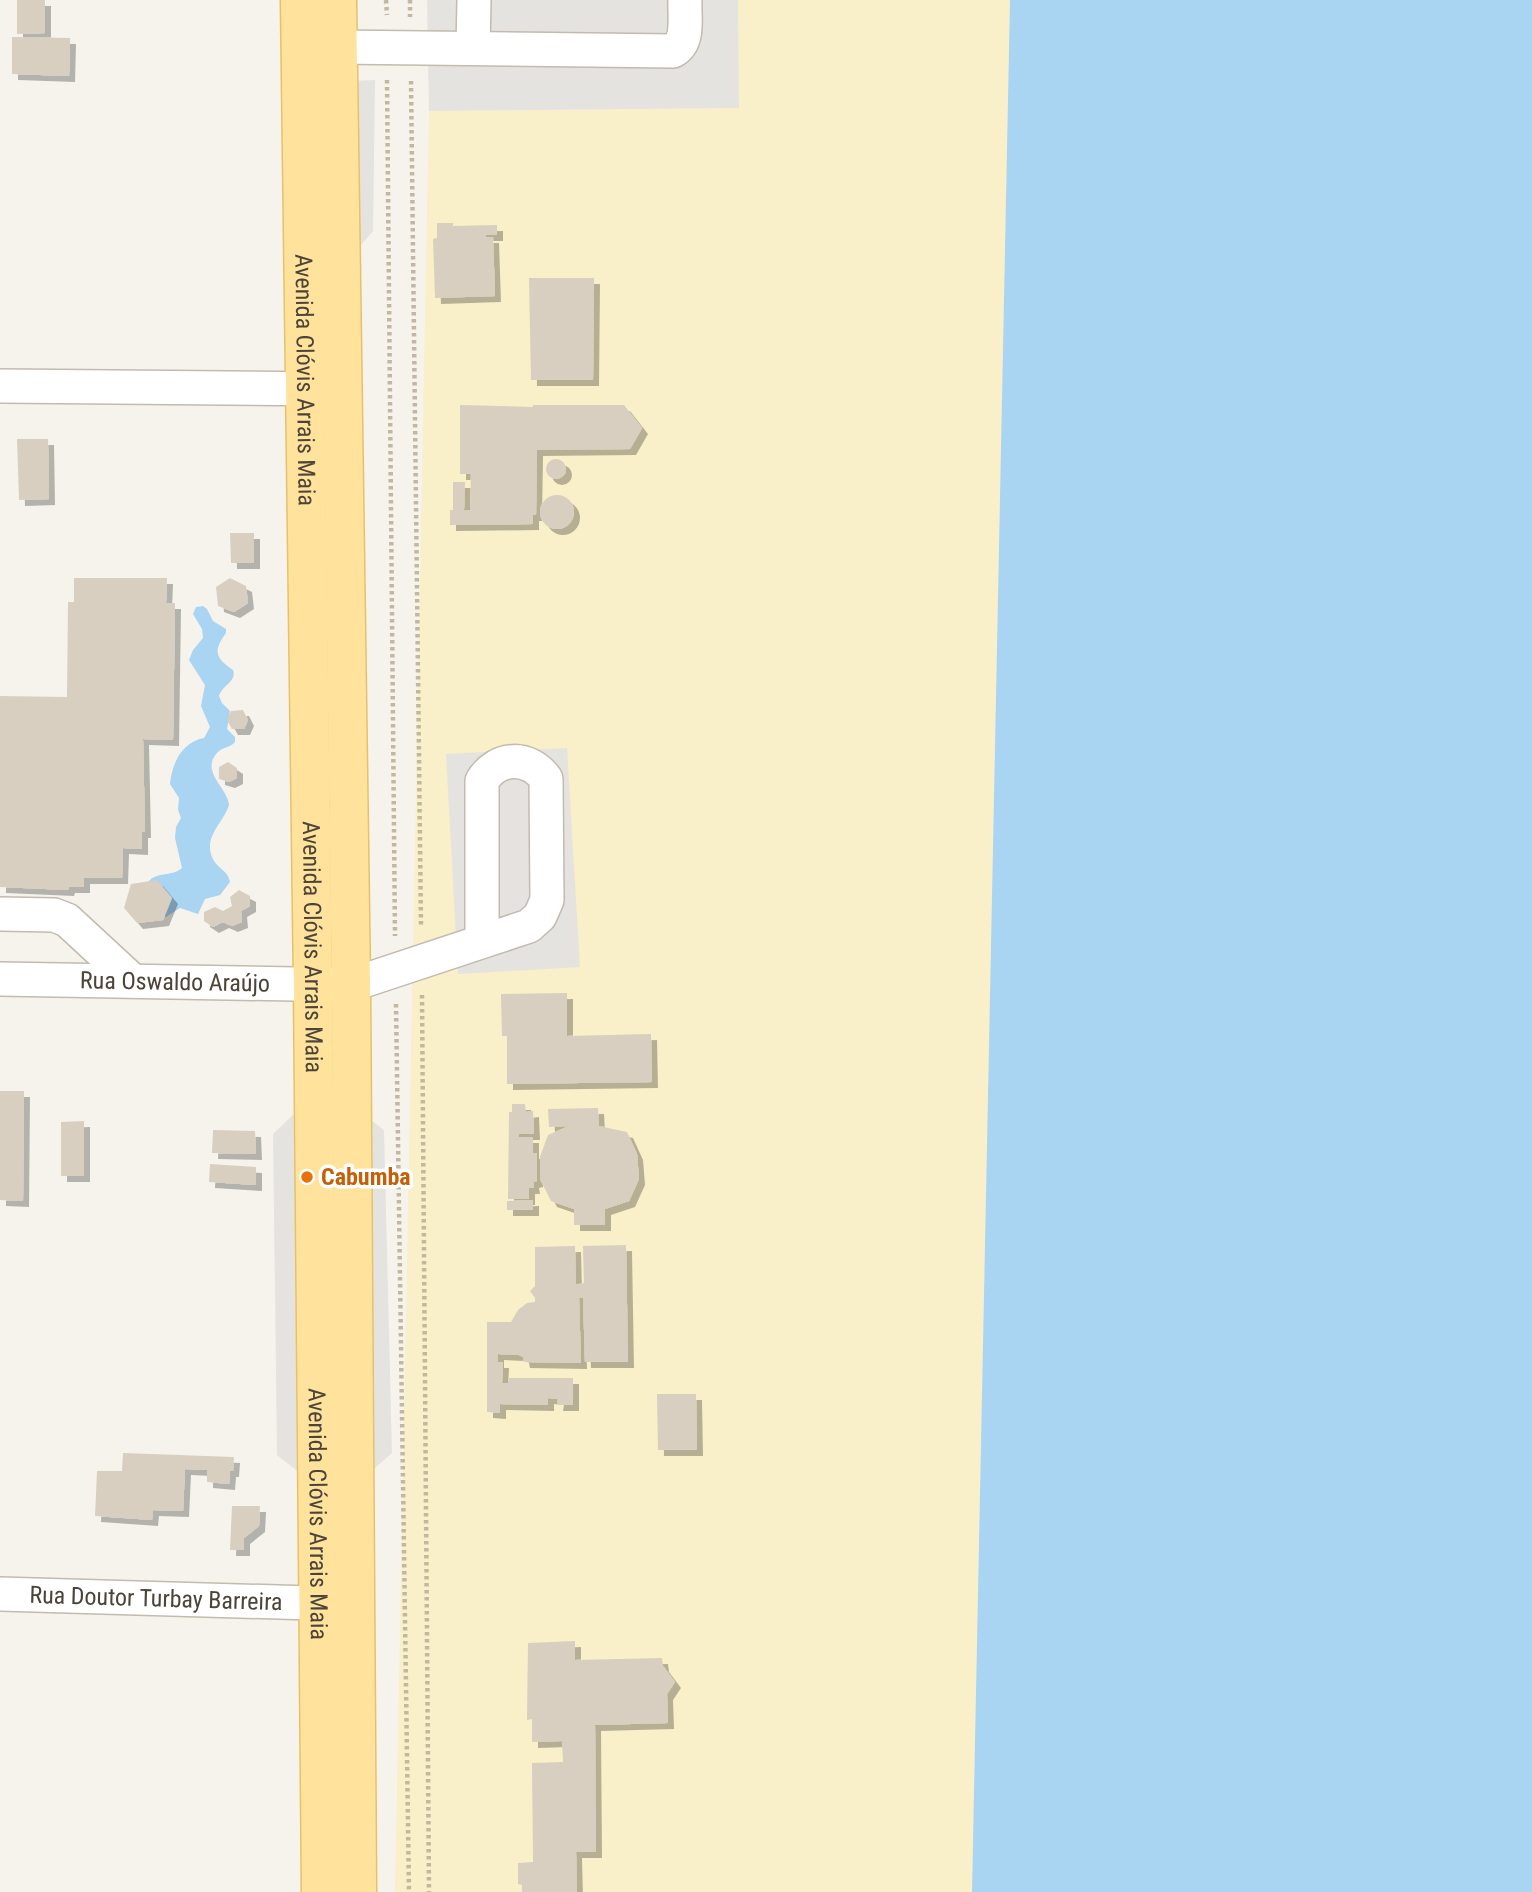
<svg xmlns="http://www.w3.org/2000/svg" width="1532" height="1892" viewBox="0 0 1532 1892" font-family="'Roboto Condensed',sans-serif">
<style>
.sand{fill:#f9efc9}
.parking{fill:#e5e3e0}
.water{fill:#a9d4f2}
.building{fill:#d8cfc1;filter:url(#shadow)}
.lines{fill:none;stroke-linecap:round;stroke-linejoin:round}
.minor-casing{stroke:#c2bbae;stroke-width:36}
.major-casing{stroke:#e6c16a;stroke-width:41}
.path{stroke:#c4b79f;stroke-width:4.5;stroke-dasharray:3.5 3.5;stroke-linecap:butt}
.minor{stroke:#fff;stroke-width:33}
.major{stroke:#ffe39c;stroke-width:38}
.food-dot{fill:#e8710a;stroke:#fff;stroke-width:2.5}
.labels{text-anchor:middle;stroke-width:7;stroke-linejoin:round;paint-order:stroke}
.street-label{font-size:24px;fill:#4b4439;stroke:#fff}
.food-label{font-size:24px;font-weight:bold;fill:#c56008;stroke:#fff;text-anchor:start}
</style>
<defs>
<filter id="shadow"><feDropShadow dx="6" dy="6" stdDeviation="0" flood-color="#0004"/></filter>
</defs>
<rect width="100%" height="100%" fill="#f6f3ec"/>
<path class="sand" d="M738,0H1010L972,1892H395L429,111L739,108Z"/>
<path class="parking" d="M427,0H738L739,108L429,111Z
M375,80L373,231L356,251L352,81Z
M567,748L580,967L458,974L446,754Z
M296,1112L301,1474L277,1455L273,1134Z
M363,1114L384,1130L392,1453L368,1474Z"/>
<path class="water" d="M1010,0H1532V1892H972Z
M203,606L207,609L213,621L226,629V633C213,651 215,658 233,670C237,682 223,684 219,696L222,703L230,711L227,729L235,737V742C230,748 222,747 217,753C200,772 228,788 229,805C223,824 201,838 214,861C220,870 228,871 230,882L220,895L205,899L198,914L180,908L166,917L158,913L148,882C157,871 172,877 182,868L175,838L176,827L181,818L178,810L179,798L170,784C172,763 182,742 204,738L210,727L201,706L205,685L189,660L193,650L203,638L202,629L193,614L196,607Z"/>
<path class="building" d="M17,0H45V33L17,34Z
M12,37L70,38L69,76L12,74Z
M437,223H453V226L497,225V235H486V237H493L495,296L435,298L433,239L437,238Z
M529,278H594L593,380H531Z
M460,405L533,407V405H624L642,428L630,449L537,450L536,515H533V524L450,525V510H453V482H465L464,510H470L471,474H460Z
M17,439H48L49,499L19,500Z
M546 469a10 10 0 1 1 20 0a10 10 0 1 1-20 0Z
M540 512a17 17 0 1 1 34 0a17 17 0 1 1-34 0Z
M230,533H254V563H231Z
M74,578H167L166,603H175L173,740L143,739L145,832H142V849L123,848L122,878H84V887H69L68,890L0,887V696L67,697L68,602H74Z
M230,578L246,586L248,603L234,612L218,606L216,587Z
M243,710L248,720L244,729H232L227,720L231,711Z
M228,762L237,768V778L229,782L219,779V767Z
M157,880L172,898L163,920L137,923L124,908L131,884Z
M239,890L250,896V906L241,911L242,922L232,926L223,922L213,927L204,921V912L215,907L223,911L232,906L230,897Z
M567,993V1036L651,1034L652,1082L507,1084V1036H502L501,994Z
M0,1091H24L23,1201L0,1200Z
M512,1104H525L526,1112L533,1111L534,1134H519L518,1137H533V1153H537V1181L533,1182L534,1188H529V1199H508L509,1112H512Z
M598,1108L599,1126L627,1132L637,1154L639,1179L629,1201L605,1209V1225H574V1209L551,1201L540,1179V1157L548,1135L569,1126L549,1127L548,1109Z
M84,1121V1176H61V1122Z
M213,1130L255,1131L256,1154L212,1153Z
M210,1164L256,1167V1185L209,1182Z
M533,1200V1210H507V1201Z
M626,1245L628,1362H585L583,1298H579L581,1363L524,1362L523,1357L519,1355L498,1354V1362H503L502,1383H508L509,1378H573V1405H557L558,1399L548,1398V1405L500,1404V1413L487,1412V1322H511L518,1310L527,1303L535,1302V1298L530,1291L535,1286V1247L575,1246L576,1284H579L584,1283L583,1246Z
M657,1394H696L697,1450H658Z
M123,1453L234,1457L233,1471H230L229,1484L207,1482V1470L185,1469L183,1511L153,1510L152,1520L95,1516L97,1471H122Z
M232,1506H260L259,1526L244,1538V1550H230Z
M575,1641V1660L662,1658L663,1666L675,1682L667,1694L668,1723L595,1725L596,1852H576L577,1892H522V1885L518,1884V1863L533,1862L532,1763L563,1762L562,1741L532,1742V1719L527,1720L528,1643Z"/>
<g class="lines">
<defs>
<g id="minor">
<path d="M337,47L673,51C690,42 684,17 685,0"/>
<path d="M473,48L474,0"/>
<path d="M0,386L332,389"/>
<path d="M0,914L54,915L67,920L133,981"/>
<path id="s1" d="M0,979L351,985L529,926L540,916L547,900L546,779C529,755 497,756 482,781V941"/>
<path id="s2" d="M0,1594L345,1604"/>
</g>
<g id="major">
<path id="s3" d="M300,0L313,984L321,1892"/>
<path d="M337,0L351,985L357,1892"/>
</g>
</defs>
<use href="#minor" class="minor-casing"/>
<use href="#major" class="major-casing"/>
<path class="path" d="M386,0L387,15
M410,0V17
M387,80L395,936
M411,81L421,927
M422,995L429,1892
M396,1004L409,1892"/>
<use href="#minor" class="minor"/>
<use href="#major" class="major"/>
</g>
<circle class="food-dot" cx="307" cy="1177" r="7"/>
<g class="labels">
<g class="street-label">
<text dy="8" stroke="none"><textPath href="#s3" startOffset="380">Avenida Clóvis Arrais Maia</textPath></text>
<text dy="8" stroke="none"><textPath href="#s3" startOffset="947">Avenida Clóvis Arrais Maia</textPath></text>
<text dy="8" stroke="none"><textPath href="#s1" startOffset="175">Rua Oswaldo Araújo</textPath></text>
<text dy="8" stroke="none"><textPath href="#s3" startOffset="1514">Avenida Clóvis Arrais Maia</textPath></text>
<text dy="8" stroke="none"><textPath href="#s2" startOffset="156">Rua Doutor Turbay Barreira</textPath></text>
</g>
<g class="food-label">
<text x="321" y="1185">Cabumba</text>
</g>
</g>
</svg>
